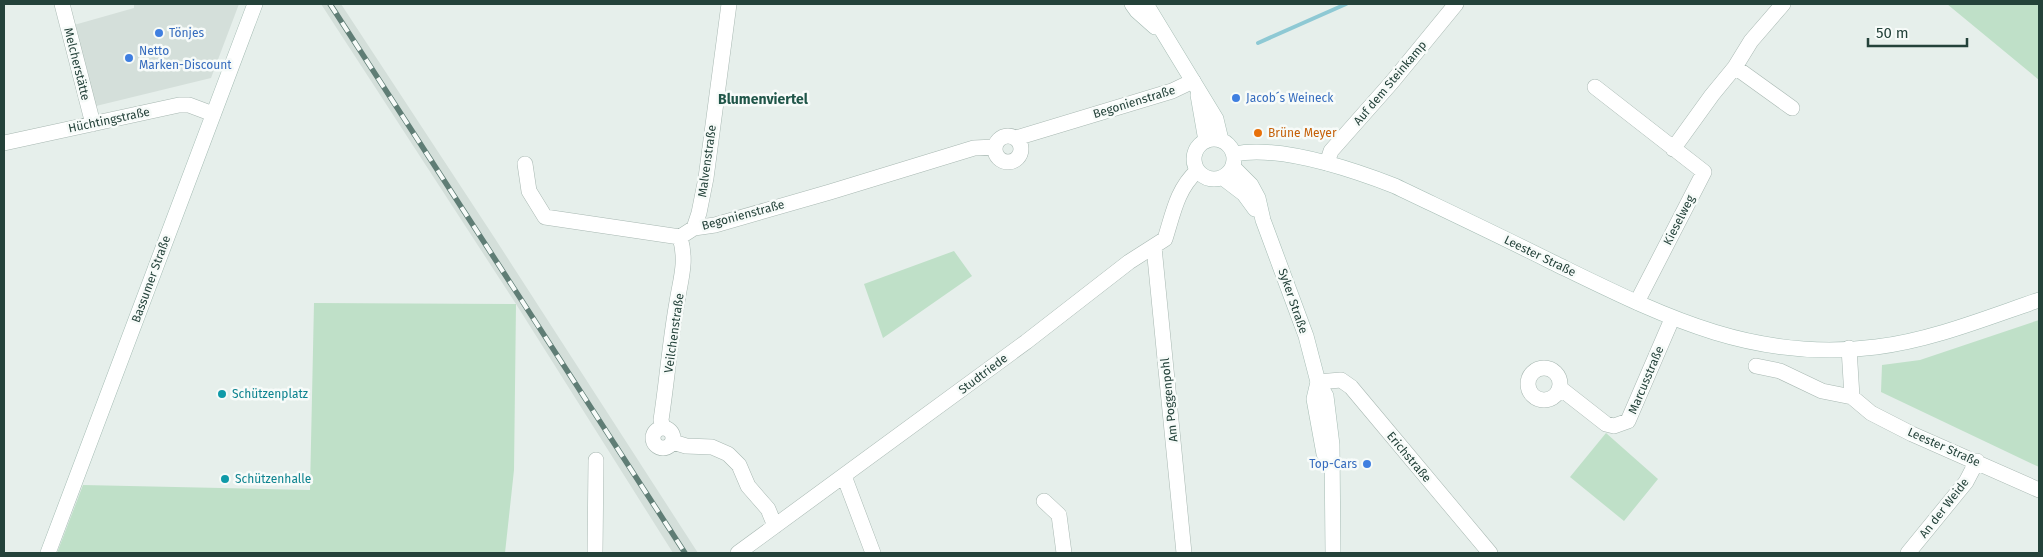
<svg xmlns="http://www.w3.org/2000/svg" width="2043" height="557" viewBox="0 0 2043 557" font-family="'Fira Sans',sans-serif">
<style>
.built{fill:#d4dfda}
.green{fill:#bfe0c8}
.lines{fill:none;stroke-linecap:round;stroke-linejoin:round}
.stream{stroke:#8ec9d4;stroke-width:4}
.street-casing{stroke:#a8b8b2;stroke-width:16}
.secondary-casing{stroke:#a4bbb3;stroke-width:16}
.street{stroke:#fff;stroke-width:15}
.secondary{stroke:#fff;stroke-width:15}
.rail-casing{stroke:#5f7d75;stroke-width:5.5}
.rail{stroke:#f7fbf9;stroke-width:4;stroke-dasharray:11;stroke-linecap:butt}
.shop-dot{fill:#3f7fe0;stroke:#f7fbf9;stroke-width:2}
.food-dot{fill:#e8710a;stroke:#f7fbf9;stroke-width:2}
.culture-dot{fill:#0f9aa8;stroke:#f7fbf9;stroke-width:2}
.labels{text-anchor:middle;stroke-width:5;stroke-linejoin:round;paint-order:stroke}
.shop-label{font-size:12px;fill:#366cbe;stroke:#f7fbf9;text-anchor:start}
.street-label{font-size:12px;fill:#24423a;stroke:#f7fbf9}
.food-label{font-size:12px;fill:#c56008;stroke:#f7fbf9;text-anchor:start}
.culture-label{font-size:12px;fill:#0d838f;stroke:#f7fbf9;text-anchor:start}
.neighbourhood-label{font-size:14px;font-weight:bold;fill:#1f5548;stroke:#f7fbf9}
</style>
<rect width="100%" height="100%" fill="#e6efeb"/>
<path class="built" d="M134,4H239L211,78L96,106L74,25L134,8Z
M321,4H341L494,237L698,553H673L516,304Z"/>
<path class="green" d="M1947,4H2039V80Z
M954,251L972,276L883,338L864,284Z
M314,303L516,304L514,470L505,553H57L83,485L310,490Z
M2039,320V467L1881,392L1882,365L1920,360Z
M1606,433L1658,479L1624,521L1570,477Z"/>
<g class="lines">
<path class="stream" d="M1258,43L1346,4"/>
<defs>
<path id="street" d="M62,4L93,124
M1735,67L1792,108
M1595,87L1704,172L1637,302
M995 149a13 13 0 1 1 26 0a13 13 0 1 1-26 0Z
M1016,138L1172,91L1193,81
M4,143L179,105H189L213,114
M1673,149L1712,95L1735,67L1751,41L1783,4
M1327,163L1331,151L1392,82L1456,4
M525,164L529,191L545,217L680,237L694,228L715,225L830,192L974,148L995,147
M694,228L699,213L706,178L729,4
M1154,247L1184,553
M1849,348L1852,397L1871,413L1912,434L2039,490
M1756,366L1780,371L1822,391L1852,397
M1528 384a16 16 0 1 1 32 0a16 16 0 1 1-32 0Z
M1318,382L1341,380L1351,387L1490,553
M1560,388L1606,424L1614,426L1628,421L1672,319
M663,428L661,420C667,381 670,341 677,302C681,277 687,262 680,237
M653 438a10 10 0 1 1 20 0a10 10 0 1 1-20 0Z
M673,442L686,446L712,447L728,454L739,465L748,486L768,509L775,526
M844,476L873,553
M1044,501L1059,515L1064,553
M595,553L596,460
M738,553L1026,342L1129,262L1165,239C1173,214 1177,189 1197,171
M1908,553L1966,482L1977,461"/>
<path id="secondary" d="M1132,4L1137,11L1155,27
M1146,4L1216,119L1221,140
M1198,95L1206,141
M1194 159a20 20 0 1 1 40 0a20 20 0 1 1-40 0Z
M1234,154C1280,145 1351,169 1395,186C1447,211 1500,236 1552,262C1659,314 1752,363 1876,347C1932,340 1986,318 2039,300
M1233,167L1251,185L1258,198L1263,220L1306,336L1318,382L1326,396L1332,445L1333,553
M1223,178L1244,194L1255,209
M1318,382L1314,399L1324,454
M48,553L255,4"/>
</defs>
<use href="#street" class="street-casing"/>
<use href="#secondary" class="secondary-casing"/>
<use href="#street" class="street"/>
<use href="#secondary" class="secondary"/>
<defs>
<path id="rail" d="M330,4L685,553"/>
</defs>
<use href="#rail" class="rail-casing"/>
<use href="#rail" class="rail"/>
</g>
<g class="shop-dot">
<circle cx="159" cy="33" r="5"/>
<circle cx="129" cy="58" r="5"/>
<circle cx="1236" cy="98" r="5"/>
<circle cx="1367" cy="464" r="5"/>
</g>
<circle class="food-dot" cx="1258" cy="133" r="5"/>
<g class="culture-dot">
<circle cx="222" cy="394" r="5"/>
<circle cx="225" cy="479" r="5"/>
</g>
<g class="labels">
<g class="shop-label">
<text x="169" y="37">Tönjes</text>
<text x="139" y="55">Netto<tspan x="139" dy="14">Marken-Discount</tspan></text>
<text x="1246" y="102">Jacob´s Weineck</text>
<text x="1357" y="468" text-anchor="end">Top-Cars</text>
</g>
<g class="street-label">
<text transform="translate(77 64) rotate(76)" y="4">Melcherstätte</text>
<text transform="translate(1390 83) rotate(-50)" y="4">Auf dem Steinkamp</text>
<text transform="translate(1134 102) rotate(-17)" y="4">Begonienstraße</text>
<text transform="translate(109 120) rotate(-12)" y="4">Hüchtingstraße</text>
<text transform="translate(707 161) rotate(-82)" y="4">Malvenstraße</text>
<text transform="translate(743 215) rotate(-15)" y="4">Begonienstraße</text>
<text transform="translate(1679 220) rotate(-63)" y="4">Kieselweg</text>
<text transform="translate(1540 256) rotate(26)" y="4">Leester Straße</text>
<text transform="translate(151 279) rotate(-70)" y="4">Bassumer Straße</text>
<text transform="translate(1293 301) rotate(71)" y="4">Syker Straße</text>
<text transform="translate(674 333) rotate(-82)" y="4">Veilchenstraße</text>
<text transform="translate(983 374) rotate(-37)" y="4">Studtriede</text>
<text transform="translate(1646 380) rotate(-67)" y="4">Marcusstraße</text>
<text transform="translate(1169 400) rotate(-96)" y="4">Am Poggenpohl</text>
<text transform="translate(1944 447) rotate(24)" y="4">Leester Straße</text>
<text transform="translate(1409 457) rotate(50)" y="4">Erichstraße</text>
<text transform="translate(1944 508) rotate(-52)" y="4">An der Weide</text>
</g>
<g class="food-label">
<text x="1268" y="137">Brüne Meyer</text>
</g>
<g class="culture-label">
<text x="232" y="398">Schützenplatz</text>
<text x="235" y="483">Schützenhalle</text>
</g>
<g class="neighbourhood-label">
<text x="763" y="104">Blumenviertel</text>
</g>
</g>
<rect width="2043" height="557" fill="none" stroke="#24423a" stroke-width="10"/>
<path d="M1868 38v8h99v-8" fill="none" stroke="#24423a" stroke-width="2.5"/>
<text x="1876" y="38" font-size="15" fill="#24423a" stroke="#f7fbf9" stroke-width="4" paint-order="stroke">50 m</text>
</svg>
